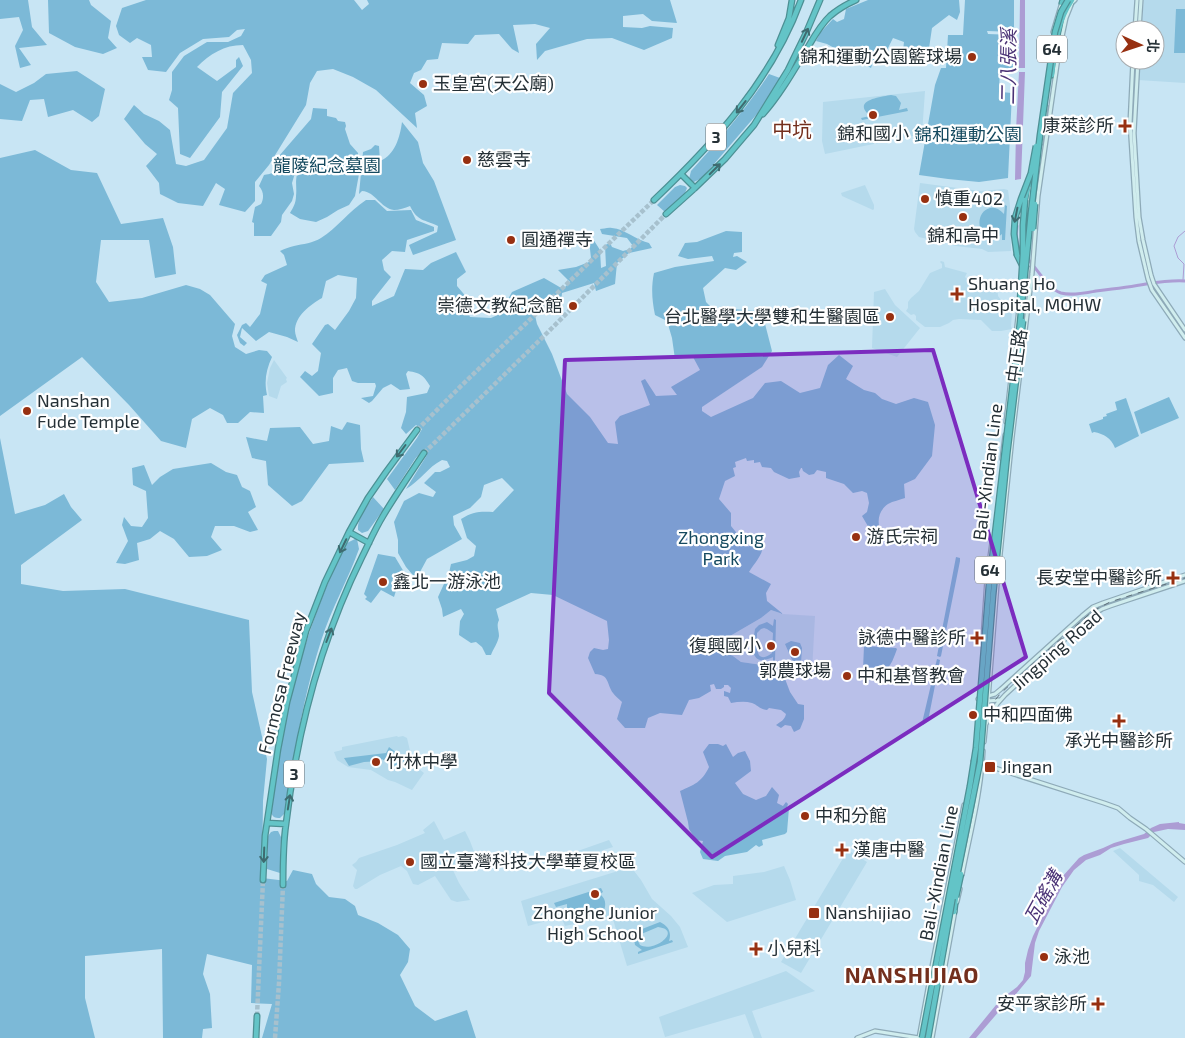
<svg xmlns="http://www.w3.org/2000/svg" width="1185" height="1038" viewBox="0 0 1185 1038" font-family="'Exo 2','Noto Sans TC',sans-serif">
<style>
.built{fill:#b5daec}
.green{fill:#7cb9d7;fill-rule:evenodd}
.water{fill:#ac9dd4}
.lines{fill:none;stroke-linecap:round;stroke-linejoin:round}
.stream{stroke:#ac9dd4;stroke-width:1}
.canal{stroke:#ac9dd4;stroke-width:3}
.highway-tunnel{stroke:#a7c1ce;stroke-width:4.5;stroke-dasharray:4.5 2;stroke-linecap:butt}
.secondary-casing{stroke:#8eaab8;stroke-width:5.5}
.highway-casing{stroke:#4d9094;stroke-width:7}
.secondary{stroke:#d0edee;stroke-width:3}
.highway{stroke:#63c4c7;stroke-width:4.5}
.rail{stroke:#5f717a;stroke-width:1;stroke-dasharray:6 6;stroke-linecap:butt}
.highway-bridge-casing{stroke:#4d9094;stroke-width:7;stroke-linecap:butt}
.highway-bridge{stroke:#63c4c7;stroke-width:4.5}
.oneway{stroke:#3e6b70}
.marked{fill:#7b2cbf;fill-opacity:0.2;stroke:#7b2cbf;stroke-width:4;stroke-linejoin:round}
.poi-dot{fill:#973011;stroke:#fff;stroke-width:2}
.labels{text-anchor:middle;stroke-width:4.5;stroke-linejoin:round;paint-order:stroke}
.shield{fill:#fff;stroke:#666e72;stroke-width:1}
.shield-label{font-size:16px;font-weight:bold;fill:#253036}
.poi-label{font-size:18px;fill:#253036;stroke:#fff;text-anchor:start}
.park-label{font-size:18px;fill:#14495f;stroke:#fff}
.street-label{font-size:18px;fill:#253036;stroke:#fff}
.water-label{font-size:19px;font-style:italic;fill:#4b3376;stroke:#fff}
.quarter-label{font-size:20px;fill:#732f1d;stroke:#fff}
.district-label{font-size:22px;font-weight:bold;letter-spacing:1px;fill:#732f1d;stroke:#fff}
</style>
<rect width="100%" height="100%" fill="#c8e5f4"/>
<path class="built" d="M1144,0H1185V83L1138,80L1139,60H1155V30H1141Z
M925,91L922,134L825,154L822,141L823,102Z
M920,183L980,191L1004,189L1008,190L1010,205L1011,251L988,252L982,249L956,246L919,237L915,232L914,229Z
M865,185L874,205V209L873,210L842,196L841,193Z
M941,261L944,262L945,267L967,273L965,277L967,279L972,281L997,282L998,296L1010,312H1012L1011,326L1012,329L1001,331H992L981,320L959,319L953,320L949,323L940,327H925L916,320V316L914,314L911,315L906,311L908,308V302L911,298L919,291L930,273L942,268V264L940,262Z
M885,289L895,305L920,328L897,357L872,348L874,292Z
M274,360L287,378L286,379L287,382L281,386L277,399L269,396L267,383L270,368Z
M771,610L783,614L815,616L812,672L794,671L783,670L777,667L741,662L733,656L728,654L730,636L761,618Z
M397,736L398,737L403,736L407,738L411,755L407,760L424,773L412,790L395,782L388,780L371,770L348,767L337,760L334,752L342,750V747Z
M434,821L444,840L465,831L470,841L476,857L452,868L459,883L470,900L457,902L451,900L435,876L418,885L413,884L407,871L401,866L380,875L357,889H355L353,886L357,870L352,865L356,862L359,858L397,845L425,833L423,830Z
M609,840L613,847L575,859L572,853Z
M1120,848L1178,897L1174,902L1153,885L1139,881V875L1113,851Z
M848,850L867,862L801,973L781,962Z
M784,866L790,880L796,900L727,922L692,893L714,885L733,884V876L764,872Z
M631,867L641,880L652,899L671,916L680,927L688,947L627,966L612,916L565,926L561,917L528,926L521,901Z
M786,971L815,991L752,1011L762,1038H754L745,1014L665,1037L659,1017Z"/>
<path class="green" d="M0,0H28L32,27L47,45L19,48L31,65L20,68L15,46L23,30L19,17L0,19Z
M48,0H89L91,5L111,21L108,38L117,48L103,54L75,47L49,33Z
M146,0H354L362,10L369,4L367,0H670L677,23L652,21L643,14L623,16V27L642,28L650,26L673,28L672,38L644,50L612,38L587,39L545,51L537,60L536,44L550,28L535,24L513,25L519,53L512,49L499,34L475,35L468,44L442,43L438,59L427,60L421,70L414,73L410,83L424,95L427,106L415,113L417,128L376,90L353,77L333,69L317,71L310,83L306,105L269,165L255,182V201L245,212L219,205L225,189L216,183L203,206L178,203L160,194L159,183L146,166L157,154L145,144L124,119L134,105L144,114L159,121L170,130L176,164L186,166L204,160L227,128L233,93L252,73L251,60L243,45C224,45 210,54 197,67L217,81L236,67V60L239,57L243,66L222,92L220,117L190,158L180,154L178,108L169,100L172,90V72L184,56L207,42H228L241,36L245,29L237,30L229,37L203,39L180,53L166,72L148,70L142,57H152L151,45L137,38L130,43L119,35L116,26L122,8Z
M868,0H959L960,12L957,20L949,15L932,28L928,55L910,61L902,59L904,42L893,38L887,50L886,62H873L871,68L827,44L816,41L820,33L833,19L837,22L844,19L846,9Z
M965,0H1014V32L987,31L988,34L1014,35L1013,69H1000L999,91L1001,92L1012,93L1008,178L979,182L948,179L919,175L935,85L941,68H946L948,35H963Z
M1176,9H1185V53H1174Z
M77,71L105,89L99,116L92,122L73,110L48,117L44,99L30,100L22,121L0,119V84L16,92L34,83L46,74Z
M769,74L780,78L757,114L702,178L694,182L690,181L689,179L691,171C719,140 746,109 769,74Z
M891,95L896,96L901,103L899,110L907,108L908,111L862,120L861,118L870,116C851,100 881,97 891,95Z
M313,108L327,109V116L336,118L338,121L345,122L346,126L345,129L350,144L358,153L359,174L355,196L349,205L338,210L327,217L316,222L300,219L290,213C293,208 296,203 296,196C297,187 295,184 297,174L295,173L292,183L294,194L292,201L282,215L281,222L271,236H254V223L252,222L255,207L261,204C264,198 264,192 259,186L264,175C277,173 278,169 283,159H279V156L311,119Z
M402,122L418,142L423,163L434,181L456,240L413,255L409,245L437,232L438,226C424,219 418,222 410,206C405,208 399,210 394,210C380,208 376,192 362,191L359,194L363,152L371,149L375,145L379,146L380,161C395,155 400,137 402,122Z
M35,150L71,170L97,173L121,224L163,218L173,247L176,274L155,278L149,240H101L96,282L109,302L142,298L186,285L200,289L210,295L235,324L232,336L235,347L246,354L259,350L267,351L272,357C266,370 264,381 267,395L263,396L264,413L250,412L238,423H227L223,415L210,408L192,419L186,448L161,441L129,405L82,357L0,416V158Z
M680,185L685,186L687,188L685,193L665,212L657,205L675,187Z
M366,200H375L387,211L411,210L416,220L434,227V231L407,240L405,252L392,251L382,260L384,270L391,277L372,301V306L394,296L405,269L423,270L431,263L456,252L466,272L457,279V286L468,299L467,311L470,317L491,318L500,314L512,292L544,278L563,289L570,282L558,270L576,267L589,262L591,258L589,240L593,239L600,250L601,268L606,266L605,245L610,243L612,247L623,251L630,249L633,246L627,238L602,234L600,229C603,229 608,227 612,228C625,229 636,240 649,243L652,248L629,253L617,263L615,284L596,291L594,283L562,293L561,304L562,314L546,301L541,302L534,311L537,324L552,354L567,394L590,417L608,443L618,444L615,422L620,416L650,405L641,381L645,379L656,396L677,395L671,387L700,370L693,357L675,359L672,338L667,321L655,315C652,300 651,288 654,273L675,267L714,261L712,256L688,259L678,256L685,243L697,242L726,231L742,232V252L734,253L733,257L737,256L747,262L736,270L725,268L703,288L706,302L716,312L732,309L759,311L764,320L772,351L762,367L702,407V411L711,417L753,398L765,383L781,381L800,393L820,388L828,365L839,355L853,366L846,379L864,390L875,393L882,399L896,404L914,398L928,402L935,425L932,456L915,479L904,484L905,498C900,500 893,501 888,504C878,511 876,523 882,534L876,540L862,516L867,512L869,503L867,493L862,491L853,493L844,484L826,478V472L817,470L814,474L809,475L803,471L802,468H801L799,472L800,477L789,479L774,472L771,468L762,467L760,462L754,463V460L747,461L746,458L735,462L736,467L733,468L735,476L725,481L719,499L731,513V526L748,547L759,536C769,550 756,560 749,572L771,584L766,593L767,601L783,614L771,610L761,618L730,636L728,654L733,656L741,662L777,667L782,671L790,692L798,704L804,705V719L800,729L794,732L791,726L785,725L781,728L776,725C780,722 785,720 786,714L781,710L769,708L767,710C759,709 758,705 752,703C745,701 738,702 731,703L728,697L724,696V691L730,693L731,688L728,685H724V687L721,689H716L714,684L710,685L711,691L699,698L689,700L682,715L660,713L648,718L645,728H625L617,719L622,702C619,699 615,696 613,693C606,683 610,675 595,674L588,658L590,652L594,648L603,650L608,649L609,640L607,621L553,595L531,593L496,609L499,620C496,626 499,630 499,636C498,643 493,649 491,655H486L482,647L476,642L471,643L459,635L460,621L464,614L461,609L443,617L442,609L438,597L449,573L451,564L467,560L474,556L476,546L467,538L461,519C472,512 480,511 493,512L514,490L502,478L484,485L481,497L470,508L453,516L454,525L462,539L427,559L420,572L415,577L412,574L406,567L398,553V540L394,522L404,501L419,493L433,497L436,492L424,483L435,472H440L450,467L447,461L442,460C428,467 420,481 406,489L427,455L421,452L415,459L395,490L387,479L417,438L422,429L416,425L406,434L401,428L406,412L407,397L427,393L430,386C423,375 421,373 408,371L406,374L410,389L400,390L391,384L383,388L372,401L369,403L361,398L373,396L376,386L375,383H358L352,381L347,368L338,370L333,378V393L319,396L300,377L305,371L312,376L318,371L321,353L312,344L325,325L328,324L335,330L349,311L356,298L357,278L338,275L326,281L322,298C310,305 295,316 295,331C295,334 297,339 298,342L287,337L269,332L256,341L242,328L240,337L247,343L244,346L240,343L237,335L242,325L246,323L250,327L260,314L267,284L261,281L265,275L287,265L284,255L280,251C284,249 289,247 294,246C303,244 313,243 321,238C337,228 349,211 366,200Z
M1005,205L1007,206L1005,240H1002V234C981,252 970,213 990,208C996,207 1000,210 1004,214Z
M1169,397L1179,418L1141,434L1134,412Z
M1126,398L1139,436L1115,448C1111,438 1104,434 1094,432L1092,433L1089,424L1103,419V417L1107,416L1106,414L1117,410L1115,402Z
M347,422L360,425L361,449L364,462L329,464L302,501L292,506L268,485L266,461L252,458L246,437L267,441L270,428L300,427L313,444L329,441L331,426L342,430Z
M0,438L15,514L45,505L64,494L71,507L82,520L21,565V584L63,591L125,589L249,620L252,692L267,759L263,801L262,878L287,881L293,870L312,874L316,884L329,897L345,899L355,906L358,915L378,923L398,935L410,949L408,962L400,975L415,1006L435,1021L467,1010L476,1038H262L272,1004L251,1003L252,965L207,954L203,974L210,994L212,1028L203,1029L202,1038H163L162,949L85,956V998L95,1038H0Z
M211,463L226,472L237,475L242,487L250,491L256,507L248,512L258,530L250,532L234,526H215L211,537L222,550L207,556L189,557L174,539L160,531L150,539L137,543L139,560L125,564L116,563L128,541L122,525L124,517L131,526L142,527L148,518L146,491L133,485L132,468L144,465L152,485L160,477L173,469Z
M373,497L384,509L368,531L362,533L358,530C357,518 367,507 373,497Z
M355,539H357L359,549C348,580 331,609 321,641C303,697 294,755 285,813L280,818C275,818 272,817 271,812C278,768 284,724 295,681C307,635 323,592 343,549L347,543Z
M378,554L395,557L404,572L401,575L394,597L381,590L371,603L365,599L367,597L364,594Z
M956,557L960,558V561L941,656L940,657L937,656Z
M774,619L776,620L775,661H773V657C769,659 765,660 760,660C749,657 754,637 755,629L759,625L767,622L773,626ZM764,628L767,629L773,633L772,653C754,667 757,643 757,633L761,629Z
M791,641L800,643L802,648L801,663L793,662L785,644Z
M864,646L896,648L897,649C888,674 888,670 863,669Z
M937,659L940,660L928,721L923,725L922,723Z
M709,744H718L723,746L726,744L733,757L738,753L745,751L750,761L751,771L735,783L743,794L756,800L766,796L772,787L779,795L777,803L783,806L786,802L788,804L787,807L789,808L787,832L785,834L762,840L763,845L759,847L756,845L747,852L725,856L718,861L703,859L700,852L703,841L696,840L689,829L688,822L680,791C694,785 702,782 709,767L703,752Z
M389,747L405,759L399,771L382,759L381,761L364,762L349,766L344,758L386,753Z
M274,831H278L281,837L280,873L267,869L268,836L271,832Z
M601,888L603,892L600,894C606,899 606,904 604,911L578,920L571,917L567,913V904L556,907L554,903Z
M660,922C668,926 672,932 669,941L672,940L673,942L638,954V952L642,950L635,945C634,940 634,935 637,931ZM658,927C683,930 654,953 640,945L638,941L639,935Z"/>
<path class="water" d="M1020,0H1025V68H1019Z
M1019,72H1025L1021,179L1015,180L1016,130Z
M1179,822V823L1185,824V830L1168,829L1154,832L1148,838L1124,844L1111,848L1100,855L1086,860L1074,870L1062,887L1039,931L1035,943L1031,976L1016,994L1001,1009L976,1038H969L996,1005L998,1004L1005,996L1017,987L1023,980L1025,972V963L1028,950L1033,936L1062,877L1079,858L1084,855L1103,848L1114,843L1144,834L1151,828L1160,824Z"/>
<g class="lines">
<path class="stream" d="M1183,280L1184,264L1178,258L1174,246L1178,237L1185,231"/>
<path class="canal" d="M1017,226C1016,236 1016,244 1022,253
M1026,257C1036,267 1048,289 1061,293C1072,296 1085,293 1096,291C1113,289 1130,287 1146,284C1159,282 1172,280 1185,281"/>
<path class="highway-tunnel" d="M417,430L462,385L654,200
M424,453L547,333L666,214
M257,1016L263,880
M275,1038L279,983L283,885"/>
<defs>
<path id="secondary" d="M1135,30L1137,0
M1139,30L1141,0
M1053,32L1062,2
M1133,60L1130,123L1136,217L1139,241L1148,279L1152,290L1185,338
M1138,60L1134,133L1139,217L1143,240L1151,275L1154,284L1185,330
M1041,143L1046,107
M1026,240L1029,206L1034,170
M1026,282L1028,268
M1006,422L1020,299
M1002,459L1005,435
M989,610L995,559
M983,638L987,578L992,542
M988,696L995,694L1001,689L1082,616L1093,607L1103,603L1185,575
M978,699L988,701L999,700
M986,724L997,704L1005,695L1090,616L1102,609L1110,606L1185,581
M984,742L988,701L997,585L1012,438L1032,274L1038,196L1059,51L1066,18L1072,3L1075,0
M973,761L1104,803L1118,808L1130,818L1146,829L1185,862
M962,875C970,834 981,793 983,751
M957,902L960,889
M857,1038L875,1031L919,1038
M919,1038L933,961L964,805
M932,1038L955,911"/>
<path id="highway" d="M1062,3L1063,0
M778,45L789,18L792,0
M1052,75C1055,48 1056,24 1072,0
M763,114C778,97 790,77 802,57C811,43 818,27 830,16C838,9 847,4 856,0
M681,174L695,188
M654,200C714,143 772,80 801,0
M1025,200L1028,187L1032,180
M666,214L695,188L725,159L754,125L788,70L806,33L820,0
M1017,255L1023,267
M349,532L369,543
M267,823L286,824
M263,880L265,836L278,749L287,702L306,631L325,582L349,532L368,498L386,472L417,430
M283,885C283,865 283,844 286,824C297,730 320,642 362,557C369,543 375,529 383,516C396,494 410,474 424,453
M954,912L956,897
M256,1038L257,1016"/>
</defs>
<use href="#secondary" class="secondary-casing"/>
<use href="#highway" class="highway-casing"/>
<use href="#secondary" class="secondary"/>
<use href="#highway" class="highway"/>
<path class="rail" d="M924,1038L944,924L976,766L980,730L983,719L988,709L1000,694L1039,658L1093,611L1110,602L1185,578"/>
<defs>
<path id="highway-bridge" d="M1033,229L1035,204
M1017,255L1014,234L1015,218L1021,199L1031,173L1036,146
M1020,301L1023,254V225L1025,200
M956,897L961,874
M922,1038L970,786L976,748L989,585L1020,323L1031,213L1040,135L1055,32L1061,12L1068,0
M928,1038L953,896L980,762L993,596L1007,455L1023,321"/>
</defs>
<use href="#highway-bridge" class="highway-bridge-casing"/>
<use href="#highway-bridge" class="highway-bridge"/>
</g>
<defs><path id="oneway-shaft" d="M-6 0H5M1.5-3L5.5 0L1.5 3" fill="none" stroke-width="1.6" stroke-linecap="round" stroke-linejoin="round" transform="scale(1.25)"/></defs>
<g class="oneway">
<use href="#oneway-shaft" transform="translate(805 35) rotate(-65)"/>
<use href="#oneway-shaft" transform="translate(741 107) rotate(128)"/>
<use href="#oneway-shaft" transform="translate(715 169) rotate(-45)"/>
<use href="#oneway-shaft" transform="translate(1016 215) rotate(101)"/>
<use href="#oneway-shaft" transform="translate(401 451) rotate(127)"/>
<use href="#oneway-shaft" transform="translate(343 546) rotate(116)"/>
<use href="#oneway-shaft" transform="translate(329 635) rotate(-69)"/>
<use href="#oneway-shaft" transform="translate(289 802) rotate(-81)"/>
<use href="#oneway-shaft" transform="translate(264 855) rotate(92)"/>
</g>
<path class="marked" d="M933,350L1026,657L712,857L549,693L565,360Z"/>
<g class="poi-dot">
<circle cx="972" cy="57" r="5"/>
<circle cx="423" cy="84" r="5"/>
<circle cx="873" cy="115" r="5"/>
<path d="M1122.5 118.5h5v5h5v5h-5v5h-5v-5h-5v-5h5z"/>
<circle cx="467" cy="160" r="5"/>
<circle cx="925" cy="199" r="5"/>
<circle cx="963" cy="217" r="5"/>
<circle cx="511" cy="240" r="5"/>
<path d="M954.5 286.5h5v5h5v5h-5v5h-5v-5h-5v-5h5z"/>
<circle cx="573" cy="306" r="5"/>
<circle cx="890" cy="317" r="5"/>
<circle cx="27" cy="411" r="5"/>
<circle cx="856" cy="537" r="5"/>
<path d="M1170.5 570.5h5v5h5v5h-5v5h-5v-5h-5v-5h5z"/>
<circle cx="383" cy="582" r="5"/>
<path d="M974.5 630.5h5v5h5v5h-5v5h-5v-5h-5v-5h5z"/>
<circle cx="771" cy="646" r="5"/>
<circle cx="795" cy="652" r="5"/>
<circle cx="847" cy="676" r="5"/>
<circle cx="973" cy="715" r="5"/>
<path d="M1116.5 713.5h5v5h5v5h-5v5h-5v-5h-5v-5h5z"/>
<circle cx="376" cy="762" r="5"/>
<rect x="984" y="761" width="12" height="12" rx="2.5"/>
<circle cx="805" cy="816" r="5"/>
<path d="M839.5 842.5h5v5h5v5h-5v5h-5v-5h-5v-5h5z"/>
<circle cx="410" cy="862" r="5"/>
<circle cx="595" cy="894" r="5"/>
<rect x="808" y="907" width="12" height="12" rx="2.5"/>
<path d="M753.5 941.5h5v5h5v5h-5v5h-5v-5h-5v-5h5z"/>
<circle cx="1044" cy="957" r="5"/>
<path d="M1095.5 996.5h5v5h5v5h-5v5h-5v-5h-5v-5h5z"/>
</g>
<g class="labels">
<g class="shield">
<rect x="1037" y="35.5" width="30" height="27" rx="4"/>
<rect x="706" y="123.5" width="20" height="27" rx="4"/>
<rect x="975" y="556.5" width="30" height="27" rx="4"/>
<rect x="284" y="760.5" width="20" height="27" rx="4"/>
</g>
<g class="shield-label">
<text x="1052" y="55">64</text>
<text x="716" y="143">3</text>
<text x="990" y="576">64</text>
<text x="294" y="780">3</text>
</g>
<g class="poi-label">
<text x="962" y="63" text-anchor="end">錦和運動公園籃球場</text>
<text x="433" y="90">玉皇宮(天公廟)</text>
<text x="1114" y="132" text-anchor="end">康萊診所</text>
<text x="873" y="140" text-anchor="middle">錦和國小</text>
<text x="477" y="166">慈雲寺</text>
<text x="935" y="205">慎重402</text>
<text x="963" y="242" text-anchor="middle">錦和高中</text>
<text x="521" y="246">圓通禪寺</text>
<text x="968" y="290">Shuang Ho<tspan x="968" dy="21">Hospital, MOHW</tspan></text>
<text x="563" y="312" text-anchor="end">崇德文教紀念館</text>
<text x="880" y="323" text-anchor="end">台北醫學大學雙和生醫園區</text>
<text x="37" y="407">Nanshan<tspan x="37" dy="21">Fude Temple</tspan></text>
<text x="866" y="543">游氏宗祠</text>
<text x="1162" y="584" text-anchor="end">長安堂中醫診所</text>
<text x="393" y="588">鑫北一游泳池</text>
<text x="966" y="644" text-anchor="end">詠德中醫診所</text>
<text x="761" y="652" text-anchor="end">復興國小</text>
<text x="795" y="677" text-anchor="middle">郭農球場</text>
<text x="857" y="682">中和基督教會</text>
<text x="983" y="721">中和四面佛</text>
<text x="1119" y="747" text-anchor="middle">承光中醫診所</text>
<text x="386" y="768">竹林中學</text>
<text x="1001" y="773">Jingan</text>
<text x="815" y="822">中和分館</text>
<text x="853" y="856">漢唐中醫</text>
<text x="420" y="868">國立臺灣科技大學華夏校區</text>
<text x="595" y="919" text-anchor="middle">Zhonghe Junior<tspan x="595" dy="21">High School</tspan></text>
<text x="825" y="919">Nanshijiao</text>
<text x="767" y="955">小兒科</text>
<text x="1054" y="963">泳池</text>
<text x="1087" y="1010" text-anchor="end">安平家診所</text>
</g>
<g class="park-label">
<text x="968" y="141">錦和運動公園</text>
<text x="327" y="172">龍陵紀念墓園</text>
<text x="721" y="544">Zhongxing<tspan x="721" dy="21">Park</tspan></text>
</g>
<g class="street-label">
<text transform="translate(1017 356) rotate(-82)" y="6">中正路</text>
<text transform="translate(988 472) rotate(-83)" y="6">Bali-Xindian Line</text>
<text transform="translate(1057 650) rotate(-41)" y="6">Jingping Road</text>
<text transform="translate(282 683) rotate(-76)" y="6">Formosa Freeway</text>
<text transform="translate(939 873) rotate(-79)" y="6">Bali-Xindian Line</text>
</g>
<g class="water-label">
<text transform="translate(1008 67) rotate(-89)" y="7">二八張溪</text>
<text transform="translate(1043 897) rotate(-61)" y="7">瓦磘溝</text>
</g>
<g class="quarter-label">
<text x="792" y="137">中坑</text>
</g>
<g class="district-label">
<text x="912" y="983">NANSHIJIAO</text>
</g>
</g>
<g transform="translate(1140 45) rotate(93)"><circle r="24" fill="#ffffff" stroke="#a8acaf"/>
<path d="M0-4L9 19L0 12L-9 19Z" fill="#973011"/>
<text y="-8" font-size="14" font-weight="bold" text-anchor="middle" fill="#253036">北</text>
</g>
</svg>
